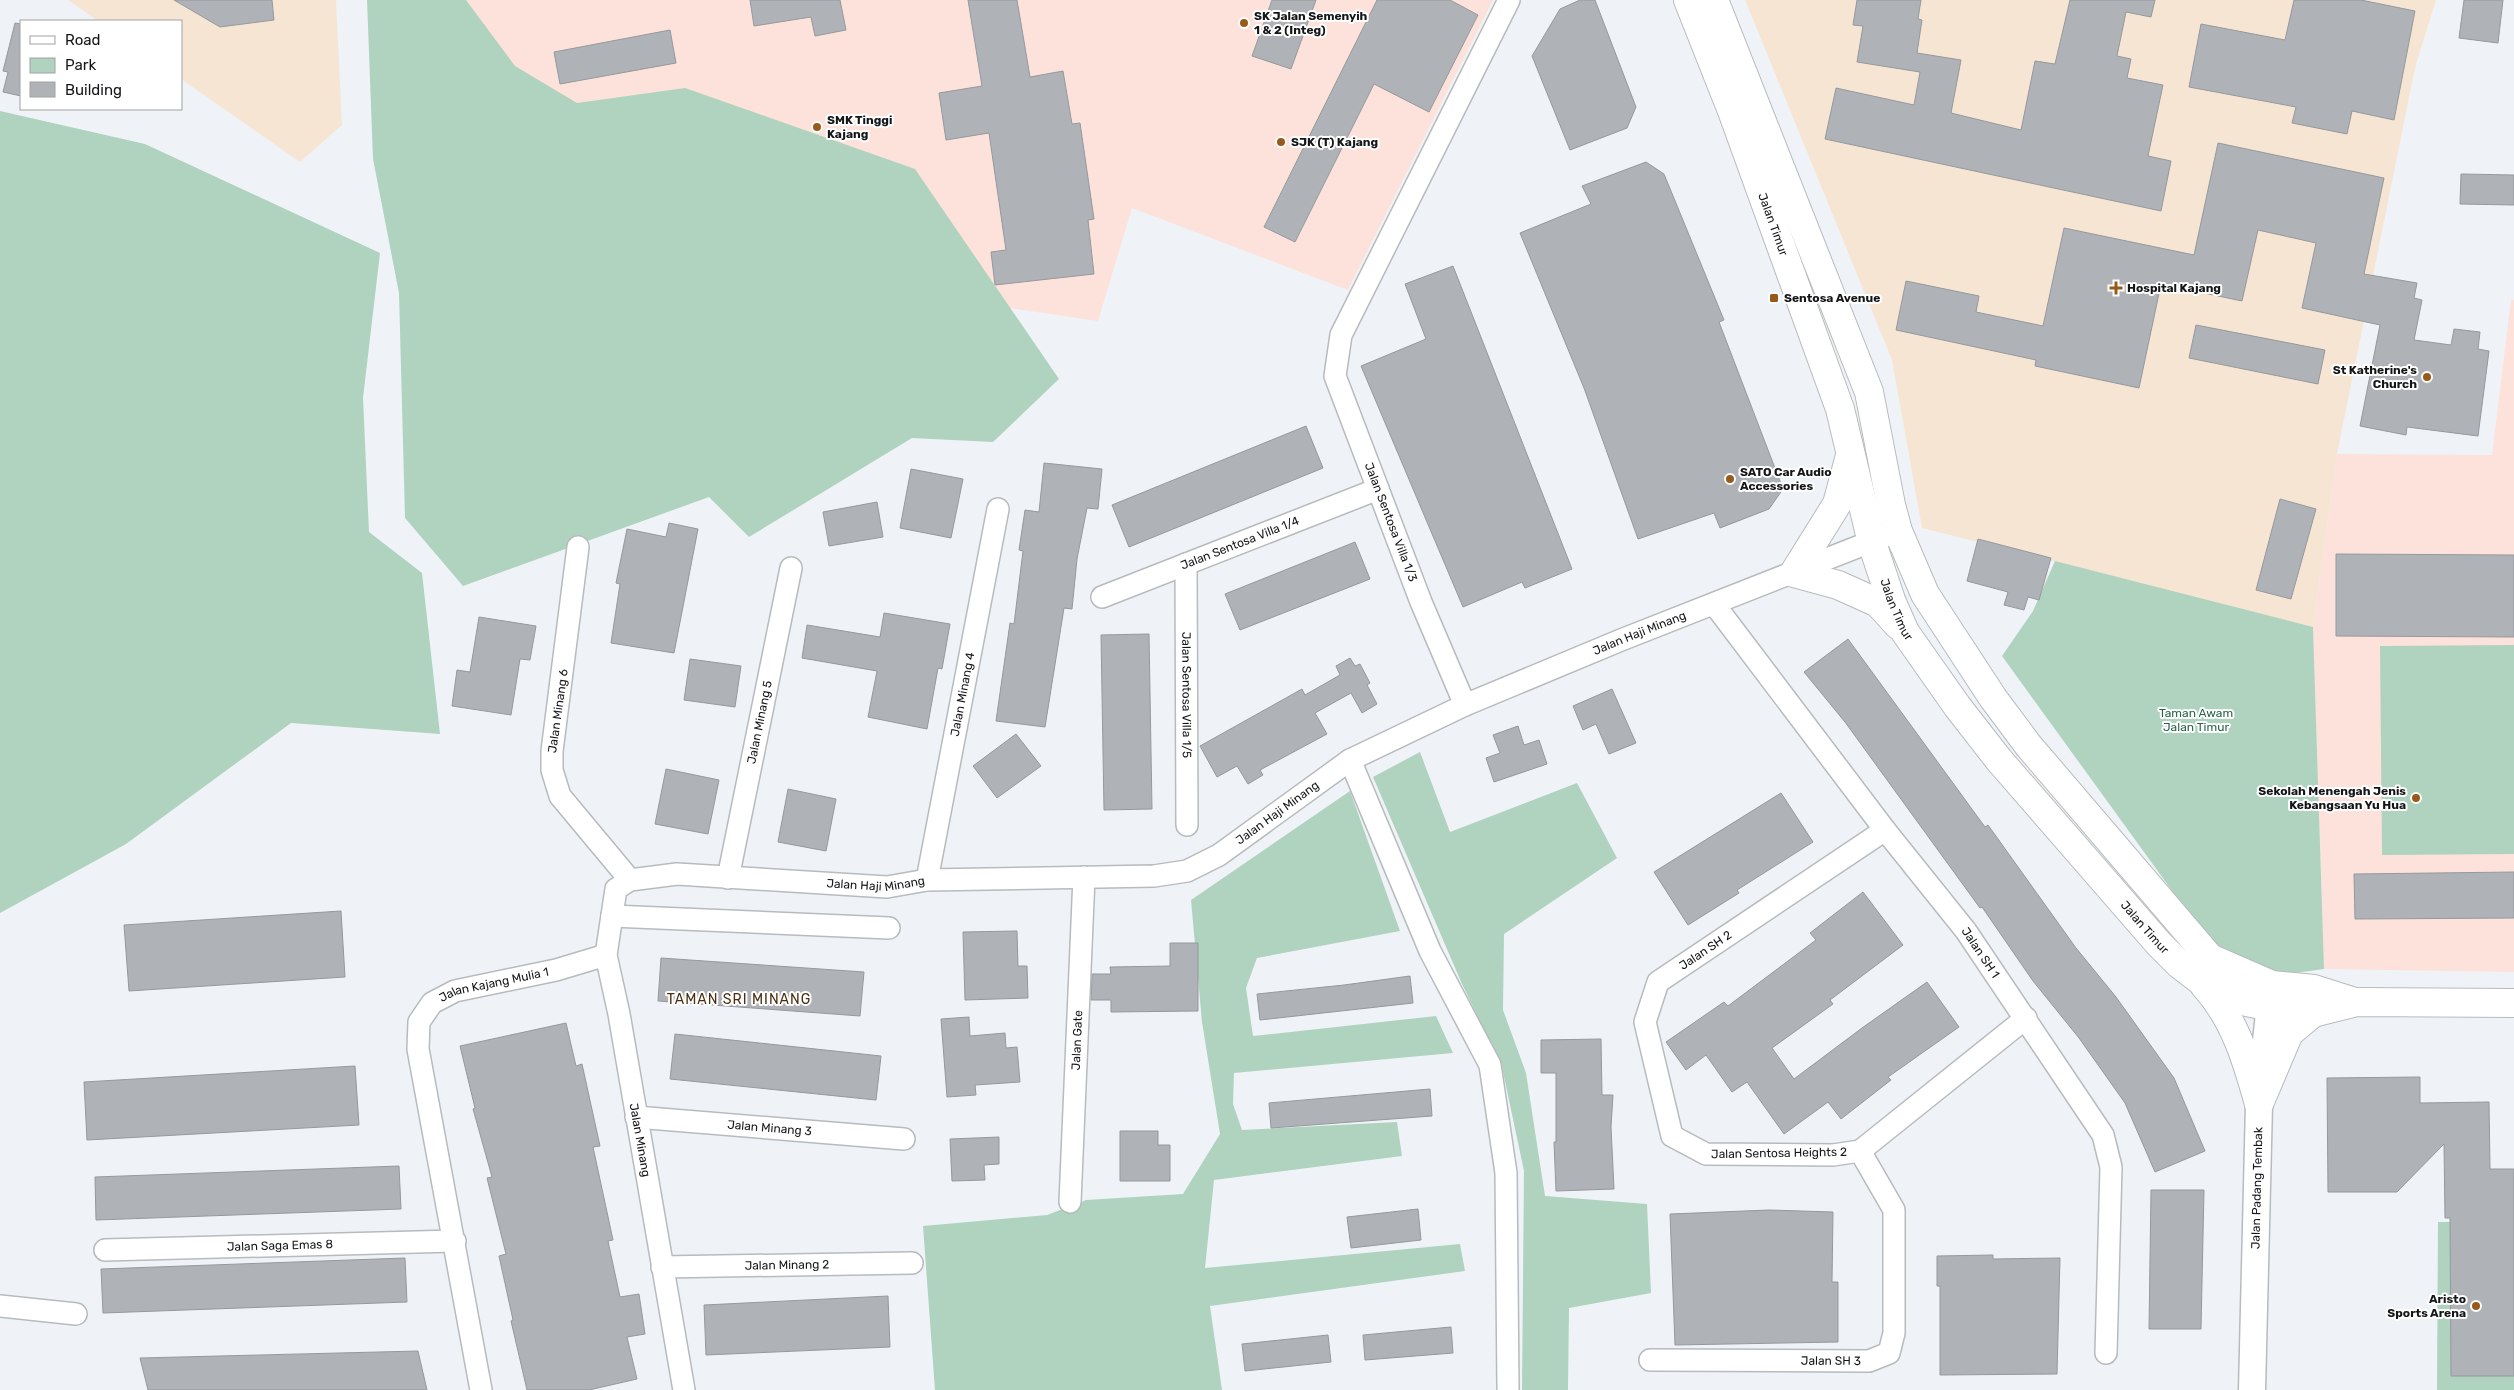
<svg xmlns="http://www.w3.org/2000/svg" width="2514" height="1390" viewBox="0 0 2514 1390" font-family="Rubik,sans-serif">
<style>
.education{fill:#fce2da}
.medical{fill:#f7e5d4}
.green{fill:#afd3bf}
.building{fill:#afb3b7;stroke:#95999d}
.lines{fill:none;stroke-linecap:round;stroke-linejoin:round}
.minor-casing{stroke:#b7bbbe;stroke-width:24}
.tertiary-casing{stroke:#b7bbbe;stroke-width:29}
.secondary-casing{stroke:#b7bbbe;stroke-width:30}
.minor{stroke:#fff;stroke-width:21}
.tertiary{stroke:#fff;stroke-width:26}
.secondary{stroke:#fff;stroke-width:28}
.poi-dot{fill:#965b1a;stroke:#fff;stroke-width:2}
.labels{text-anchor:middle;stroke-width:4;stroke-linejoin:round;paint-order:stroke}
.poi-label{font-size:12px;font-weight:bold;fill:#141617;stroke:#fff;text-anchor:start}
.street-label{font-size:12px;fill:#141617;stroke:#fff}
.park-label{font-size:12px;fill:#276448;stroke:#fff}
.neighbourhood-label{font-size:14px;letter-spacing:1px;fill:#4b2e11;stroke:#fff}
</style>
<rect width="100%" height="100%" fill="#eff3f7"/>
<path class="education" d="M461,0H1493L1348,290L1132,208L1098,321L521,236Z
M2511,300H2514V972L2324,969L2313,627L2337,454L2492,455Z"/>
<path class="medical" d="M68,0H336L342,125L300,162L181,79V21H98Z
M1745,0H2436L2415,68L2337,454L2313,627L1922,528L1892,360Z"/>
<path class="green" d="M367,0H466L515,66L577,103L685,88L915,169L1059,379L993,442L912,438L749,537L709,497L463,586L405,518L399,293L373,159Z
M0,111L145,144L380,253L363,398L369,532L422,573L440,734L291,723L126,844L0,913Z
M2055,561L2313,627L2324,969L2280,975L2219,949L2207,939L2002,656L2033,611Z
M2514,645V854L2382,855L2380,646Z
M1420,752L1450,832L1577,783L1617,858L1504,934L1503,1010L1526,1073L1545,1196L1647,1204L1651,1293L1569,1308L1568,1390H1522L1524,1171L1502,1067L1462,984L1373,777Z
M1350,791L1400,931L1257,958L1246,988L1253,1036L1436,1016L1453,1053L1234,1073L1233,1104L1242,1130L1397,1122L1402,1156L1214,1180L1205,1268L1460,1244L1465,1271L1210,1306L1222,1390H935L923,1226L1047,1215L1086,1200L1183,1194L1220,1134L1202,1022L1191,900Z
M2438,1222H2514V1390H2437Z"/>
<path class="building" d="M174,0H272L274,20L220,27Z
M750,0H840L846,30L815,36L811,17L754,26Z
M968,0H1017L1030,77L1063,71L1072,124L1080,123L1094,219L1088,220L1094,274L995,285L991,252L1006,250L989,133L946,140L939,93L982,86Z
M1272,0H1316L1291,69L1252,56Z
M1377,0H1450L1478,15L1429,112L1374,84L1295,242L1264,227Z
M1580,0H1595L1636,107L1627,128L1570,150L1532,56L1560,9Z
M1857,0H1921L1918,19L1922,20L1917,53L1961,60L1951,113L2021,130L2035,61L2055,64L2070,0H2155L2151,17L2126,12L2117,56L2131,59L2127,78L2163,85L2148,156L2171,161L2161,211L1825,139L1836,88L1914,105L1920,72L1857,62L1863,26L1853,25Z
M2294,0H2361L2415,11L2394,120L2352,111L2347,134L2292,123L2296,107L2189,87L2201,24L2285,40Z
M2464,0H2503L2498,43L2459,38Z
M15,23L21,24V96L3,92L8,72L3,71Z
M670,30L676,63L560,84L554,52Z
M2218,143L2384,178L2364,274L2417,283L2414,298L2422,300L2414,340L2451,345L2454,329L2480,332L2478,349L2489,351L2478,436L2407,427L2406,435L2360,426L2380,325L2302,308L2316,243L2258,230L2242,301L2161,284L2139,388L2035,366L2036,360L1896,330L1906,281L1979,296L1976,312L2043,326L2064,228L2194,255Z
M1646,162L1664,174L1724,320L1719,322L1783,489L1769,509L1720,528L1714,513L1638,539L1584,388L1520,233L1591,204L1582,186Z
M2461,174L2514,175V205L2460,204Z
M1453,266L1572,569L1525,588L1522,582L1463,607L1361,366L1426,339L1405,284Z
M2196,325L2325,350L2318,384L2189,358Z
M1306,426L1323,468L1129,547L1112,505Z
M1044,463L1102,469L1098,509L1087,508L1077,559L1072,609L1064,608L1045,727L996,721L1010,623L1014,624L1023,551L1019,550L1025,510L1039,512Z
M911,469L963,479L951,538L900,528Z
M2280,499L2316,509L2291,599L2256,590Z
M877,502L883,537L829,546L823,512Z
M669,523L698,529L674,653L611,643L620,584L616,583L627,529L666,537Z
M1978,539L2051,558L2039,600L2028,597L2024,610L2004,605L2008,592L1967,581Z
M1355,542L1370,579L1240,630L1225,594Z
M2336,554L2514,555V637L2336,636Z
M884,613L950,624L942,669L938,668L927,729L868,717L877,671L802,658L807,625L880,637Z
M479,617L536,626L530,660L520,659L511,715L452,706L457,670L470,672Z
M1149,634L1152,809L1104,810L1101,635Z
M1848,639L1985,827L1988,825L2076,948L2116,997L2174,1078L2205,1151L2155,1172L2125,1103L2079,1038L2033,981L1982,907L1980,908L1845,722L1804,672Z
M1350,658L1355,666L1360,664L1370,683L1367,685L1377,704L1362,713L1351,693L1315,713L1327,734L1260,770L1263,775L1248,784L1237,766L1217,777L1200,746L1302,689L1305,695L1340,675L1336,666Z
M690,659L741,666L735,707L684,700Z
M1612,689L1636,743L1609,754L1596,724L1583,730L1573,706Z
M1518,726L1524,745L1539,740L1547,764L1494,782L1486,758L1500,753L1493,735Z
M1016,734L1041,766L997,798L973,766Z
M666,769L719,780L708,834L655,824Z
M788,789L836,799L826,851L778,842Z
M1781,793L1813,842L1737,890L1739,893L1688,925L1654,872Z
M2514,872V918L2355,919L2354,874Z
M1863,892L1903,945L1830,1000L1833,1004L1772,1048L1794,1079L1862,1028L1927,982L1959,1027L1888,1077L1891,1080L1841,1119L1828,1102L1784,1134L1747,1082L1732,1092L1706,1055L1686,1070L1666,1042L1724,1002L1728,1006L1816,940L1810,933Z
M341,911L345,977L129,991L124,925Z
M1017,931L1018,966H1027L1028,998L965,1000L963,932Z
M1170,943H1198V1011L1111,1012V1000H1091L1092,974H1111L1110,967L1170,966Z
M661,958L864,972L860,1016L658,1001Z
M1410,976L1413,1003L1260,1020L1257,994L1344,985Z
M969,1017L970,1036L1005,1033L1006,1048L1017,1047L1020,1082L975,1085L976,1095L947,1097L941,1019Z
M566,1023L576,1066L582,1064L600,1146L593,1147L613,1240L608,1241L620,1297L639,1294L645,1334L627,1337L637,1379L589,1390H527L511,1321L513,1320L499,1256L506,1254L487,1178L492,1177L473,1109L475,1108L460,1046Z
M675,1034L881,1056L876,1100L670,1079Z
M1601,1039L1602,1095H1613L1611,1127L1614,1189L1556,1191L1554,1142H1556V1073H1541V1040Z
M355,1066L359,1125L87,1140L84,1082Z
M2420,1077V1103L2489,1102L2490,1169H2514V1376H2451L2450,1218H2445L2444,1144L2397,1192H2328L2327,1078Z
M1430,1089L1432,1116L1271,1128L1269,1103Z
M1120,1131H1158V1145H1170V1181H1120Z
M999,1137V1164L984,1165L985,1180L952,1181L950,1139Z
M399,1166L401,1209L96,1220L95,1177Z
M2151,1190H2204L2201,1329H2149Z
M1418,1209L1421,1240L1351,1248L1347,1217Z
M1769,1210L1833,1212L1832,1282H1838V1342L1675,1345L1670,1214Z
M1993,1255V1259L2060,1258L2057,1374L1940,1375V1286H1937V1256Z
M405,1258L407,1302L103,1313L101,1269Z
M888,1296L890,1347L706,1355L704,1305Z
M1451,1327L1453,1353L1365,1360L1363,1335Z
M1328,1335L1331,1362L1245,1371L1242,1344Z
M418,1351L427,1390H148L140,1358Z"/>
<g class="lines">
<defs>
<g id="minor">
<path d="M578,547L552,751V770L560,796L630,880"/>
<path id="s1" d="M1186,564L1187,825"/>
<path id="s2" d="M1102,597L1378,489"/>
<path id="s3" d="M1714,604L1885,830L1966,931L2103,1135L2111,1167L2106,1353"/>
<path d="M1465,705L1421,602L1335,376L1341,335L1509,0"/>
<path d="M1350,760L1430,951L1490,1065L1506,1173L1508,1388"/>
<path id="s4" d="M728,878L791,568"/>
<path id="s5" d="M927,880L998,509"/>
<path d="M612,916L889,928"/>
<path id="s6" d="M636,1117L904,1139"/>
<path id="s7" d="M1860,1151L1833,1155L1706,1154L1672,1136L1645,1022L1658,982L1885,830"/>
<path d="M1860,1151L2026,1018"/>
<path id="s8" d="M1070,1202L1084,877"/>
<path id="s9" d="M105,1250L455,1241"/>
<path id="s10" d="M662,1267L912,1263"/>
<path d="M0,1306L76,1314"/>
<path id="s11" d="M1650,1360L1869,1361L1889,1353L1894,1333V1210L1860,1151"/>
<path id="s12" d="M481,1390L418,1049L419,1022L432,1003L455,991L556,970L606,955"/>
<path id="s13" d="M684,1390L619,1014L606,955L616,889L630,880L677,874L887,887L927,880L1154,876L1187,871L1219,855L1350,760L1465,705L1621,640L1898,531"/>
</g>
<g id="tertiary">
<path id="s14" d="M2252,1390L2259,1104L2272,987"/>
</g>
<g id="secondary">
<path id="s15" d="M1688,0L1732,111L1840,409L1872,543L1891,600L1905,632L1957,706L1999,760L2159,944L2179,964L2200,980L2247,1002L2288,1011L2313,1013L2357,1002L2514,1003"/>
<path d="M1714,0L1869,392L1891,505L1898,531L1925,594L1993,698L2028,745L2210,958L2272,985L2314,989L2355,1002"/>
<path d="M1849,459L1837,504L1794,573L1838,585L1878,603L1898,625"/>
<path d="M2204,985C2235,1019 2247,1061 2259,1104"/>
<path d="M2259,1104L2289,1033L2313,1013"/>
</g>
</defs>
<use href="#minor" class="minor-casing"/>
<use href="#tertiary" class="tertiary-casing"/>
<use href="#secondary" class="secondary-casing"/>
<use href="#minor" class="minor"/>
<use href="#tertiary" class="tertiary"/>
<use href="#secondary" class="secondary"/>
</g>
<g class="poi-dot">
<circle cx="1244" cy="23" r="5"/>
<circle cx="817" cy="127" r="5"/>
<circle cx="1281" cy="142" r="5"/>
<path d="M2113.5 280.5h5v5h5v5h-5v5h-5v-5h-5v-5h5z"/>
<rect x="1769" y="293" width="10" height="10" rx="2.5"/>
<circle cx="2427" cy="377" r="5"/>
<circle cx="1730" cy="479" r="5"/>
<circle cx="2416" cy="798" r="5"/>
<circle cx="2476" cy="1306" r="5"/>
</g>
<g class="labels">
<g class="poi-label">
<text x="1254" y="20">SK Jalan Semenyih<tspan x="1254" dy="14">1 &amp; 2 (Integ)</tspan></text>
<text x="827" y="124">SMK Tinggi<tspan x="827" dy="14">Kajang</tspan></text>
<text x="1291" y="146">SJK (T) Kajang</text>
<text x="2127" y="292">Hospital Kajang</text>
<text x="1784" y="302">Sentosa Avenue</text>
<text x="2417" y="374" text-anchor="end">St Katherine's<tspan x="2417" dy="14">Church</tspan></text>
<text x="1740" y="476">SATO Car Audio<tspan x="1740" dy="14">Accessories</tspan></text>
<text x="2406" y="795" text-anchor="end">Sekolah Menengah Jenis<tspan x="2406" dy="14">Kebangsaan Yu Hua</tspan></text>
<text x="2466" y="1303" text-anchor="end">Aristo<tspan x="2466" dy="14">Sports Arena</tspan></text>
</g>
<g class="street-label">
<text dy="4" stroke="none"><textPath href="#s15" startOffset="240">Jalan Timur</textPath></text>
<text transform="translate(1391 522) rotate(69)" y="4">Jalan Sentosa Villa 1/3</text>
<text dy="4" stroke="none"><textPath href="#s2" startOffset="148">Jalan Sentosa Villa 1/4</textPath></text>
<text dy="4" stroke="none"><textPath href="#s15" startOffset="645">Jalan Timur</textPath></text>
<text dy="4" stroke="none"><textPath href="#s13" startOffset="1598">Jalan Haji Minang</textPath></text>
<text dy="4" stroke="none"><textPath href="#s5" startOffset="189">Jalan Minang 4</textPath></text>
<text dy="4" stroke="none"><textPath href="#s1" startOffset="131">Jalan Sentosa Villa 1/5</textPath></text>
<text transform="translate(558 711) rotate(-82)" y="4">Jalan Minang 6</text>
<text dy="4" stroke="none"><textPath href="#s4" startOffset="159">Jalan Minang 5</textPath></text>
<text dy="4" stroke="none"><textPath href="#s13" startOffset="1192">Jalan Haji Minang</textPath></text>
<text dy="4" stroke="none"><textPath href="#s13" startOffset="772">Jalan Haji Minang</textPath></text>
<text dy="4" stroke="none"><textPath href="#s15" startOffset="1050">Jalan Timur</textPath></text>
<text dy="4" stroke="none"><textPath href="#s7" startOffset="409">Jalan SH 2</textPath></text>
<text dy="4" stroke="none"><textPath href="#s3" startOffset="439">Jalan SH 1</textPath></text>
<text dy="4" stroke="none"><textPath href="#s12" startOffset="462">Jalan Kajang Mulia 1</textPath></text>
<text dy="4" stroke="none"><textPath href="#s8" startOffset="162">Jalan Gate</textPath></text>
<text dy="4" stroke="none"><textPath href="#s6" startOffset="134">Jalan Minang 3</textPath></text>
<text transform="translate(640 1140) rotate(80)" y="4">Jalan Minang</text>
<text transform="translate(1779 1153) rotate(-1)" y="4">Jalan Sentosa Heights 2</text>
<text dy="4" stroke="none"><textPath href="#s14" startOffset="202">Jalan Padang Tembak</textPath></text>
<text dy="4" stroke="none"><textPath href="#s9" startOffset="175">Jalan Saga Emas 8</textPath></text>
<text dy="4" stroke="none"><textPath href="#s10" startOffset="125">Jalan Minang 2</textPath></text>
<text dy="4" stroke="none"><textPath href="#s11" startOffset="181">Jalan SH 3</textPath></text>
</g>
<g class="park-label">
<text x="2196" y="717">Taman Awam<tspan x="2196" dy="14">Jalan Timur</tspan></text>
</g>
<g class="neighbourhood-label">
<text x="739" y="1004">TAMAN SRI MINANG</text>
</g>
</g>
<rect x="20" y="20" width="162" height="90" fill="#ffffff" stroke="#a1a2a2"/>
<rect x="30" y="36" width="25" height="8" fill="#ffffff" stroke="#a1a2a2"/>
<text x="65" y="45" font-size="15" fill="#141617">Road</text>
<rect x="30" y="58" width="25" height="15" fill="#afd3bf" stroke="#a1a2a2"/>
<text x="65" y="70" font-size="15" fill="#141617">Park</text>
<rect x="30" y="82" width="25" height="15" fill="#afb3b7" stroke="#a1a2a2"/>
<text x="65" y="95" font-size="15" fill="#141617">Building</text>
</svg>
